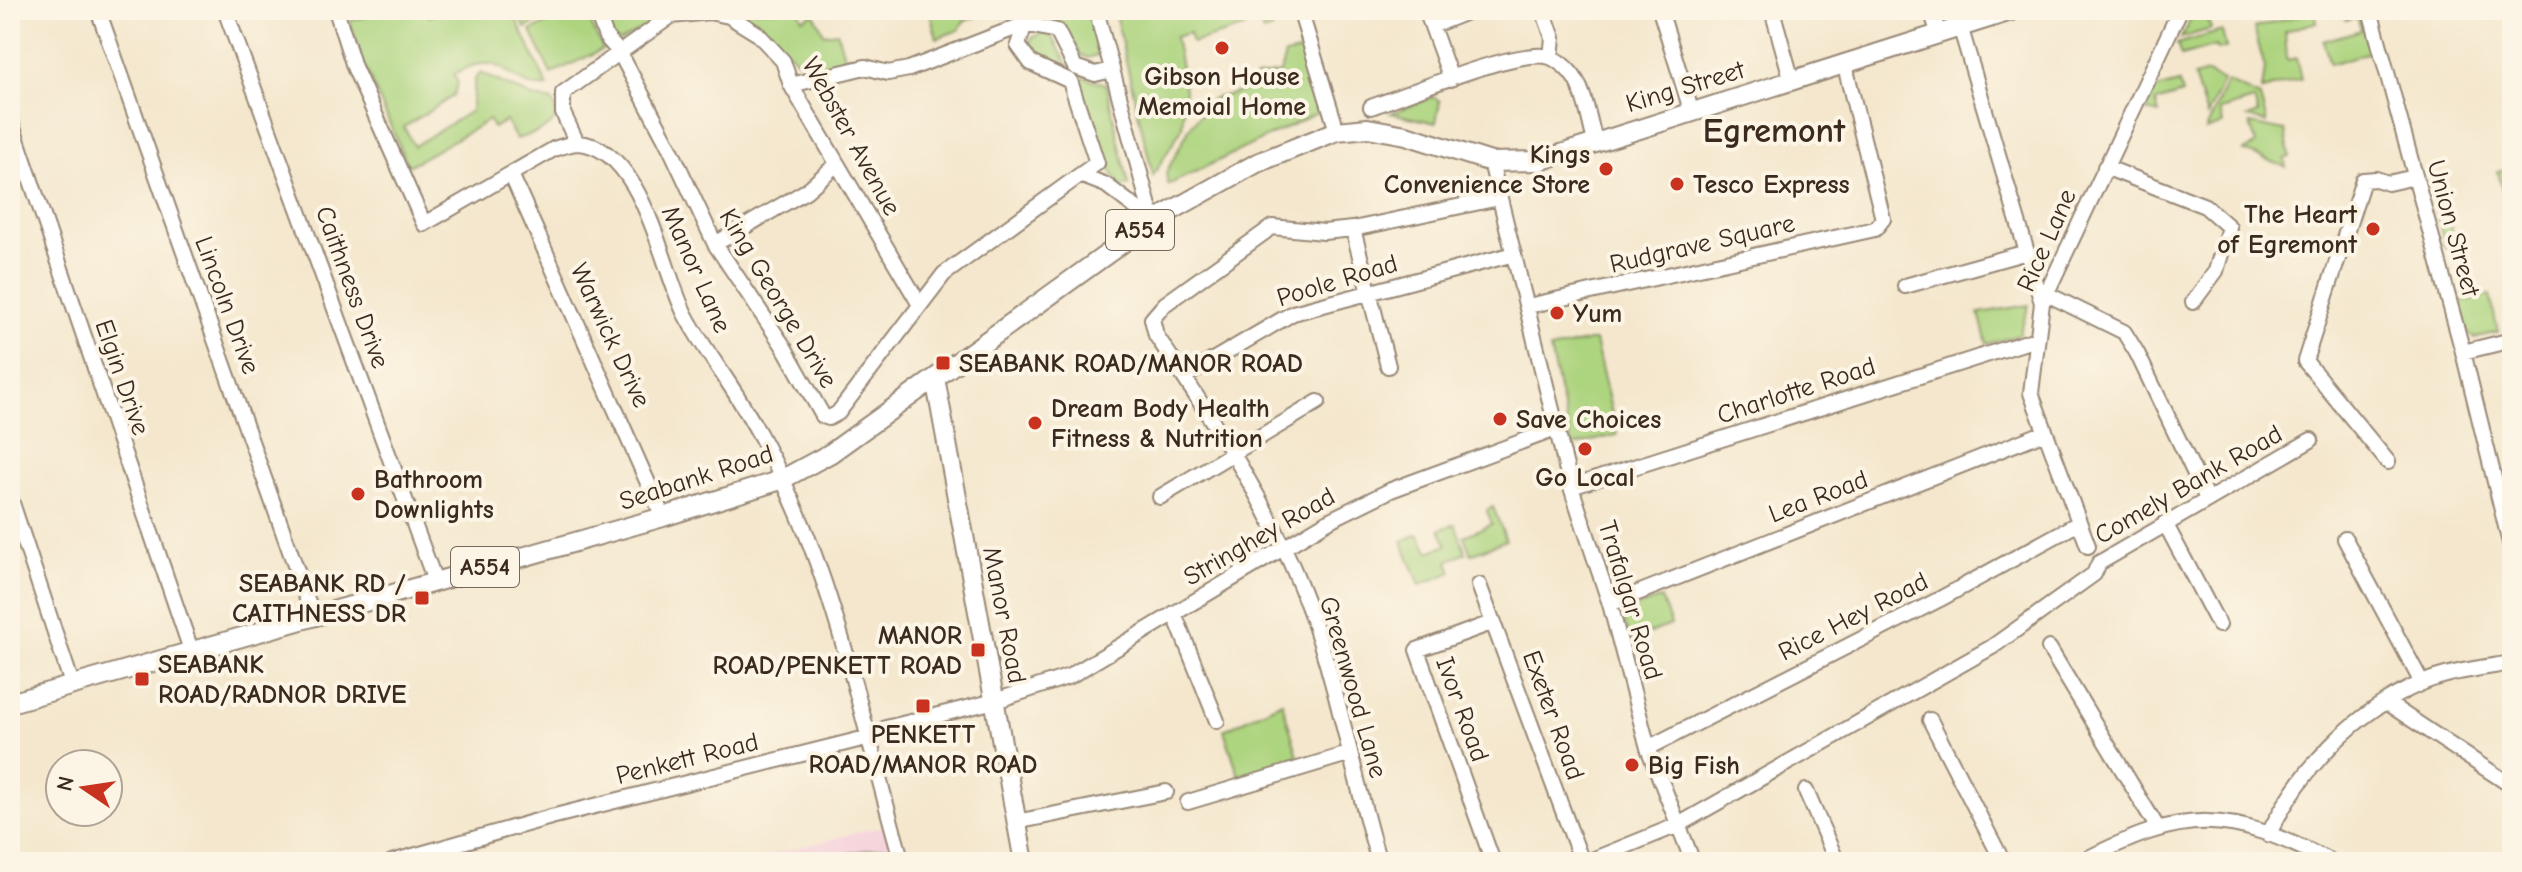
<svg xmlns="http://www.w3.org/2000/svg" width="2522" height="872" viewBox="0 0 2522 872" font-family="'Comic Neue',sans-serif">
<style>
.built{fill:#f5cfdb}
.green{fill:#add47f;stroke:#747f4e;stroke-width:2}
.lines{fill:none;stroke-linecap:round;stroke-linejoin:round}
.minor-casing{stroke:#988876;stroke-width:18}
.major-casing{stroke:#988876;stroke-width:22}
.minor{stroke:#fff;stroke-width:14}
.major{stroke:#fff;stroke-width:18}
.poi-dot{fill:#c8321e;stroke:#fcf5e5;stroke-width:3}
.labels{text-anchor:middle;stroke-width:8;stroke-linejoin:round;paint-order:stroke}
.shield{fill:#fcf5e5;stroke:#75675a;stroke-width:2}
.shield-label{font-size:24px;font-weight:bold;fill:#3b2a1e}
.poi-label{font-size:26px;font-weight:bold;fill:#3b2a1e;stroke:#fcf5e5;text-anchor:start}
.street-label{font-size:26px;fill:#3b2a1e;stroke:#fcf5e5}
.district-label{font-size:34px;font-weight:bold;fill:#3b2a1e;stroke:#fcf5e5}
</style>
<rect width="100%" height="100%" fill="#fcf5e5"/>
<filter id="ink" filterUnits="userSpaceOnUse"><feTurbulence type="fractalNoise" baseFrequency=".0125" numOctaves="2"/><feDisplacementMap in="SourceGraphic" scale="16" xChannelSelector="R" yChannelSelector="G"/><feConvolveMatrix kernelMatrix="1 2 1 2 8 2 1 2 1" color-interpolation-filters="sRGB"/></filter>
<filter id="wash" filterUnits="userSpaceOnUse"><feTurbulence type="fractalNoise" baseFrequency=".006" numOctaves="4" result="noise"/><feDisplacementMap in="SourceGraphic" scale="32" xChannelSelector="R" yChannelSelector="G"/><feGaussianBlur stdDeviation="1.8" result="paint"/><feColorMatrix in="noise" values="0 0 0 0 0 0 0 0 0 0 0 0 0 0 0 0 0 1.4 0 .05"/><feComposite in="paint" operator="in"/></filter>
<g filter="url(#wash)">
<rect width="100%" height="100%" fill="#f4e7cd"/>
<path class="built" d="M886,825L895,862H744Z"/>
<path class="green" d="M370,10H425L429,17L445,10H512L548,87C505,90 508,44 454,74L458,83L453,96L404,127L414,146L471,111L475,79L481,73L532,97L552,101C568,127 535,133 516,139L506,121L493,128L489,120L408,166L362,60L350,21L370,16Z
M516,10H564L525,28Z
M575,10H584L603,49L551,74L531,31Z
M607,10H645L654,16L646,27L620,41L613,39L605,15Z
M735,10H799L803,19L814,13L824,34L837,32L844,56H855L856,60L806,68L744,13Z
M929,10H991L963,22L959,30L937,38Z
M997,10H1089L1100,54L1088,58L1081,55C1056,7 1053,15 1002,17Z
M1114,10H1267L1272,29L1263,32L1256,11L1243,15L1246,27L1192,43L1189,33L1175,37L1185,89L1182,128L1153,176Z
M2195,10H2205L2211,29L2181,38Z
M2358,11L2370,52L2330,64L2323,41L2361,30L2357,17L2346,20L2345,14Z
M2310,12L2316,14L2317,22L2285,31L2287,60L2296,58L2301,79L2262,90L2265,68L2254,28Z
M2222,31L2226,48L2217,50L2216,46L2181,56L2177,44Z
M1043,32L1053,38L1073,74L1106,84L1129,185L1122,187L1106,164L1083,93L1064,70L1035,57L1029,48L1031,39Z
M1303,51L1321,111L1168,185L1166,173L1189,129L1212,99L1243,91L1256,77L1280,73L1285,55Z
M2207,73L2223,81L2207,116L2194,77Z
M2227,82L2260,97L2267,123L2248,117L2258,114L2254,100L2220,110L2223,124L2206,130Z
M2179,83L2182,94L2156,102L2159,114L2147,111L2155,89Z
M1433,97L1440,101L1436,123L1391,113Z
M2250,124L2285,131L2290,157L2284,159L2286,167L2244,151L2256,144Z
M2512,168V174L2508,175L2512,196V236L2498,171Z
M2444,198L2455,245L2445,248L2434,201Z
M2490,295L2498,332L2474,338L2468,334L2459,303Z
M2029,305L2019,335L1987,344L1979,313Z
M1589,341H1595L1617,435L1572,446L1550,350Z
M1493,507L1506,540L1471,554L1464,536L1492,524L1487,510Z
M1455,524L1466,553L1448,561L1452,572L1420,585L1402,541L1418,534L1429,552L1447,545L1440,529Z
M1661,598L1671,625L1631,640L1621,613Z
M1282,702L1298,756L1239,776L1224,730Z
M884,847L887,862H808L807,861Z"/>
</g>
<g filter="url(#ink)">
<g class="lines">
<defs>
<path id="minor" d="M98,10L313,616
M225,10L435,581
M336,10L354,67L424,224L554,149C561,147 571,143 578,143C643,147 661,267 685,314C701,345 722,371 740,401C762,436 782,476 798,514C844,621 869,749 902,862
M596,10L606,37L620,53L670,148L715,244L784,347L823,416L829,418L838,413L944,274L1080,175
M1096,10L1153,221
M1300,10L1337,131
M1426,10L1451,79
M1543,10L1553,38L1551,57
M1660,10L1691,110
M1772,10L1792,81
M1931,10L1938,32
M2370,10L2463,352L2512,551
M1025,24L1018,45L1031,63L1070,81L1097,163L1080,175L1106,185L1153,221
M1432,26L1472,10
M1960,26L2042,303
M791,85L865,67L888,73L909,69L1025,24L1057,31L1075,67L1095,74L1112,70
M1371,107C1406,95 1519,47 1550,57C1556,59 1566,67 1570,72C1585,88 1589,121 1595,141
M10,119L191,650
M577,143L563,113V93L671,16L709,12L729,16L758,34L783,61L791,85L920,305
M1491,162L1571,487L1610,604L1648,748L1693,862
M2105,167L2205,206L2229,227L2216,271L2193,302
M511,174L663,517
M1353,229L1388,366
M715,244L806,191L837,164
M1905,286L2027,252
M2047,294L2124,332L2137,353L2207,499
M1528,306L1875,229L1883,219L1844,62
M2463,352L2512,340
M1184,377L1293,313L1514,254
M2388,462L2305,361L2363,180L2376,179L2388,183L2415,177
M1571,487L2036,339
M10,497L72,684
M1160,497L1318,402
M2165,523L2219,625
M2345,539L2422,683
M2088,546L2031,393L2042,303L2180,10
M1479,585L1582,862
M1610,604L2043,433
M1174,613L1217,721
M2049,648L2157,827
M2387,703L2512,786
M1930,720L2003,862
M1648,748L1940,599L2077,524
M1806,791L1837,862
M1188,802L1348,754
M1016,822L1166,792
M2268,835C2301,769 2353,712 2422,683C2450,671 2483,668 2512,663
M392,862L551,817L866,738L886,728L995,701L1070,676L1330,520L1391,490L1556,429
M1379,862C1354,779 1339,692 1310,611C1275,512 1214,422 1156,335L1152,319L1165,304L1272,227L1324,232L1353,229L1499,198
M1493,862L1417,650L1494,622
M1587,862L1678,825L1992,647L2094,574L2099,563L2311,440
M2081,862C2185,808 2227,809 2332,862"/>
<path id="major" d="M935,378L1024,862
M10,703L663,517L781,480L831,453L1153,221L1257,163L1337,131L1368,128L1406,135L1491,162L1539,161L2014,10"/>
</defs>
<use href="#minor" class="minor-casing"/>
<use href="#major" class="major-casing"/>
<use href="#minor" class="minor"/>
<use href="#major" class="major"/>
</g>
</g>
<g class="poi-dot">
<circle cx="1222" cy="48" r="8"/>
<circle cx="1606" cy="169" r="8"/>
<circle cx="1677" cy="184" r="8"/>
<circle cx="2373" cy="229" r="8"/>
<circle cx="1557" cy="313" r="8"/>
<rect x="935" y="355" width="16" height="16" rx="4"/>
<circle cx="1500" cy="419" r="8"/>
<circle cx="1035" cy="423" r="8"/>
<circle cx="1585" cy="449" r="8"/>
<circle cx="358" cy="494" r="8"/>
<rect x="414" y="590" width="16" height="16" rx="4"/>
<rect x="970" y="642" width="16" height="16" rx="4"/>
<rect x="134" y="671" width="16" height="16" rx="4"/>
<rect x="915" y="698" width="16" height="16" rx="4"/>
<circle cx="1632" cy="765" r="8"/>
</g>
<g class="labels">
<g class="shield">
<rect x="1106" y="210" width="68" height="40" rx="6"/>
<rect x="451" y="547" width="68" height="40" rx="6"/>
</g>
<g class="shield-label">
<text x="1140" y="238">A554</text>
<text x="485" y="575">A554</text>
</g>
<g class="poi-label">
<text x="1222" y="85" text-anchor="middle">Gibson House<tspan x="1222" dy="30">Memoial Home</tspan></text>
<text x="1590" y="163" text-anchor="end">Kings<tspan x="1590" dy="30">Convenience Store</tspan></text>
<text x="1693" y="193">Tesco Express</text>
<text x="2357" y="223" text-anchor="end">The Heart<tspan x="2357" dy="30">of Egremont</tspan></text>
<text x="1573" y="322">Yum</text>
<text x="959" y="372">SEABANK ROAD/MANOR ROAD</text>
<text x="1051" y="417">Dream Body Health<tspan x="1051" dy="30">Fitness &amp; Nutrition</tspan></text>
<text x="1516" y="428">Save Choices</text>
<text x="1585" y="486" text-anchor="middle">Go Local</text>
<text x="374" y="488">Bathroom<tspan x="374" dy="30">Downlights</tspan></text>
<text x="406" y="592" text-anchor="end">SEABANK RD /<tspan x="406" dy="30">CAITHNESS DR</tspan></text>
<text x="962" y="644" text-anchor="end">MANOR<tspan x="962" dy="30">ROAD/PENKETT ROAD</tspan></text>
<text x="158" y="673">SEABANK<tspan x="158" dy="30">ROAD/RADNOR DRIVE</tspan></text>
<text x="923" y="743" text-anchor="middle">PENKETT<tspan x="923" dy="30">ROAD/MANOR ROAD</tspan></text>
<text x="1648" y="774">Big Fish</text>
</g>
<g class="street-label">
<text transform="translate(1685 86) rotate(-17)" y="9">King Street</text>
<text transform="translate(852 136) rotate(61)" y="9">Webster Avenue</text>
<text transform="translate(2454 228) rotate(75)" y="9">Union Street</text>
<text transform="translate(2046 240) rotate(-66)" y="9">Rice Lane</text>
<text transform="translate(1702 243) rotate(-13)" y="9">Rudgrave Square</text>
<text transform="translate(697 269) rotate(66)" y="9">Manor Lane</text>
<text transform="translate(1337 280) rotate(-17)" y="9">Poole Road</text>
<text transform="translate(353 287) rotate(70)" y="9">Caithness Drive</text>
<text transform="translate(779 298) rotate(59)" y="9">King George Drive</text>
<text transform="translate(228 305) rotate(70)" y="9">Lincoln Drive</text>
<text transform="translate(611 335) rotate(65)" y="9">Warwick Drive</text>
<text transform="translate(123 377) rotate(71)" y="9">Elgin Drive</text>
<text transform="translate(1796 390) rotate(-18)" y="9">Charlotte Road</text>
<text transform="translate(696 477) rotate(-18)" y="9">Seabank Road</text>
<text transform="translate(2188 484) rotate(-30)" y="9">Comely Bank Road</text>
<text transform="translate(1818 496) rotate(-21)" y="9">Lea Road</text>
<text transform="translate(1259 536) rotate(-30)" y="9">Stringhey Road</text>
<text transform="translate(1631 600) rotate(73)" y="9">Trafalgar Road</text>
<text transform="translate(1005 615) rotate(79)" y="9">Manor Road</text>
<text transform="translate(1853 616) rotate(-27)" y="9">Rice Hey Road</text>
<text transform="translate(1354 687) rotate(74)" y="9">Greenwood Lane</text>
<text transform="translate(1463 709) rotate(70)" y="9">Ivor Road</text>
<text transform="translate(1554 715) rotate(70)" y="9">Exeter Road</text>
<text transform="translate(687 758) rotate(-14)" y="9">Penkett Road</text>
</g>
<g class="district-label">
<text x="1774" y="142">Egremont</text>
</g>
</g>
<rect width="2522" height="872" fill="none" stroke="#fcf5e5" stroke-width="40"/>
<g transform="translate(84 788) rotate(283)"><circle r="38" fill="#fcf5e5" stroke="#afa495" stroke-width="2"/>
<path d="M0-6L14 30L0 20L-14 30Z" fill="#c8321e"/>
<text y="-12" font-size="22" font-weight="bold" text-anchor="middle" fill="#3b2a1e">N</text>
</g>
</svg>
